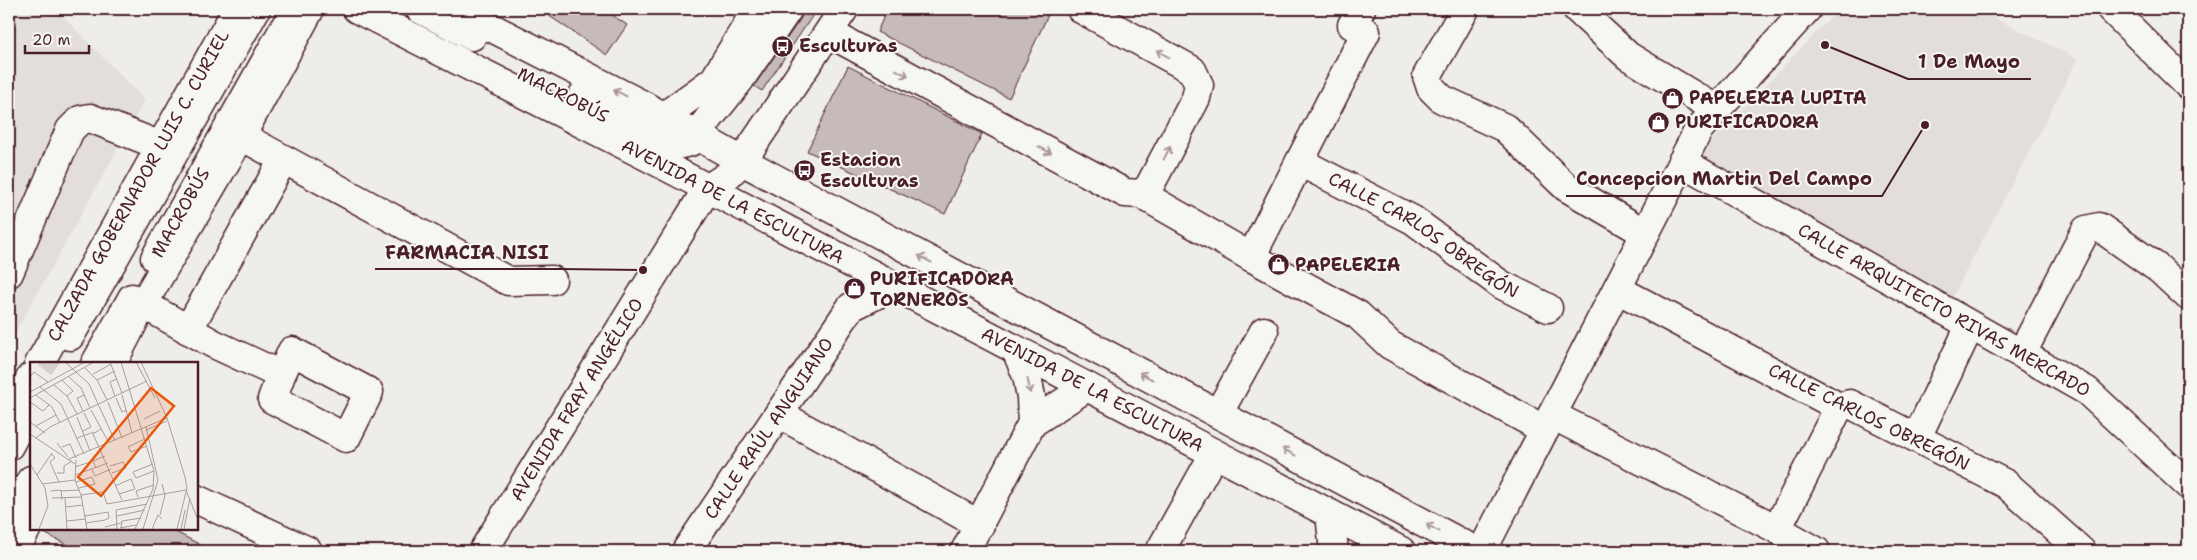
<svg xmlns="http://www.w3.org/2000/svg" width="2197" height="560" viewBox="0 0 2197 560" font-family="'Shantell Sans',sans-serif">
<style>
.built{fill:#e3dedc}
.building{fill:#c6babb;stroke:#4a1f2b}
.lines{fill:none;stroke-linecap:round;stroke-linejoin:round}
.minor-casing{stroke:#4a1f2b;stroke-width:31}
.major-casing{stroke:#4a1f2b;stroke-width:31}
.minor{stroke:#f6f6f2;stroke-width:28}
.major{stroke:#f6f6f2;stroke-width:28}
.oneway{stroke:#a99598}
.labels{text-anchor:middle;stroke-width:4;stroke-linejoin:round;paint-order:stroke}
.poi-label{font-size:18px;font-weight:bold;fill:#4a1f2b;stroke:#f6f6f2;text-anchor:start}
.street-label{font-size:18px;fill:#4a1f2b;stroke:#f6f6f2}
.inset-road{fill:none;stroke:#ad9b9e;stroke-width:1}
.view{fill:#e8590c;fill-opacity:0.15;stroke:#e8590c;stroke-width:2.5}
.inset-edge{fill:none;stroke:#4a1f2b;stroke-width:2.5}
.leader{fill:none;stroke:#4a1f2b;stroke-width:2}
.callout-dot{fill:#4a1f2b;stroke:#f6f6f2;stroke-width:2}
.callout-label{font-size:19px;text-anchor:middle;font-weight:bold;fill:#4a1f2b;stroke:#f6f6f2;stroke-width:4;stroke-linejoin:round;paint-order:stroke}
</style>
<rect width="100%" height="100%" fill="#efedea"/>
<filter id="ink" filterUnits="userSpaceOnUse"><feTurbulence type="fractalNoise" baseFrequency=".02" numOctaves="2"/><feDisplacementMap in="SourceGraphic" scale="10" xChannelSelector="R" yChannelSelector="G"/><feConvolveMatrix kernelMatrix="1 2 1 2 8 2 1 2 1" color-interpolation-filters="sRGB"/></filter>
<g filter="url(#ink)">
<path class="built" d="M9,9H56L145,100L9,344Z
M1839,9H1976L2078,59L1951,300L1697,156Z"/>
<path class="building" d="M539,9H603L627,25L607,55Z
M803,9H817L762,91L754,86L801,18Z
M887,9H1034L1048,15L1009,98L877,32Z
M848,66L982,134L945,214L807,151Z
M44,529H170L212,551H79L42,532Z"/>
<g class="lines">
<defs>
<g id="minor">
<path id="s1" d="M357,9L648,157L1401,551"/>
<path d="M420,9L472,36"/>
<path d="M455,9L643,105L742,161L1476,551"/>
<path d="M1081,9L1192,70L1199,85L1196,98L1149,187L1141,194"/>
<path d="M1465,9L1427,76L1431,88L1442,99L1505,128L1566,187L1645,233"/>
<path d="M1577,9L1628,56L1716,109"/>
<path d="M2111,9L2188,85"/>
<path d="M829,33L1125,193L1141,194L1251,257L1358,315L1390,345L1545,430"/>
<path d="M583,95L676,145L690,142L739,81L788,9"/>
<path d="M655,132L663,117L714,80L757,9"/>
<path d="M241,136L508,281L552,280"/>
<path id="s2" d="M1300,162L1413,220L1500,284L1548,308"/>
<path id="s3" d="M1682,162L2087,391L2188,485"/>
<path d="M1251,257L1366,32L1352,25L1361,9"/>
<path id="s4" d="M155,258L295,9"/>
<path d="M9,273L70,130L80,120L90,118L161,146"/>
<path d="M1617,289L1839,407L1850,404L2006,484L2081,551"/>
<path d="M143,304L214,344L281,375L272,399L346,438L369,392L292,351L281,375"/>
<path d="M188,330L283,160"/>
<path d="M70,336L256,9"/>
<path d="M2022,353L2086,230L2099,227L2159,269L2188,296"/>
<path d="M95,364L132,298"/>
<path d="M779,414L980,525"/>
<path d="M1218,414L1264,331"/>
<path d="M1552,415L1777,529L1816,551"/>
<path d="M1032,423L1087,387"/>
<path d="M1917,437L1970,326"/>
<path d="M9,446L31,405"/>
<path d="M196,499L308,551"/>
<path d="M1330,514L1334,551"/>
<path d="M9,523L31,480"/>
<path d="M1777,529L1839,407"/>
<path id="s5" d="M483,551L707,189L727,176L742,161L844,9"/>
<path id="s6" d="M686,551L851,307L894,286"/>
<path d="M965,551L1032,423L1031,397L1027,376L1016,350"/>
<path d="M1160,551L1214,454"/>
<path d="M1482,551L1699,129L1807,9"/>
</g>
<g id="major">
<path id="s7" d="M39,364L237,9"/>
<path d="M112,364L143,304L241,136L310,9"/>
<path d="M9,417L31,377"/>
<path d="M15,551L31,520"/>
</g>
</defs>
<use href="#minor" class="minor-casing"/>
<use href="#major" class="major-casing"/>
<use href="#minor" class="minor"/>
<use href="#major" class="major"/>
</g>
<defs><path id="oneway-shaft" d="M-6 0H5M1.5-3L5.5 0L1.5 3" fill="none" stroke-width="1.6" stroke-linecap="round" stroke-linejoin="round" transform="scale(1.25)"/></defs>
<g class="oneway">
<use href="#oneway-shaft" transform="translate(1163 54) rotate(-151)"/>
<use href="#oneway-shaft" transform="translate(902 73) rotate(28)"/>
<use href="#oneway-shaft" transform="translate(620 93) rotate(-153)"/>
<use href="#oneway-shaft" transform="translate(1045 150) rotate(28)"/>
<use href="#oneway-shaft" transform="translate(1167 153) rotate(-62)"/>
<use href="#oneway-shaft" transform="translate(925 259) rotate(-152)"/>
<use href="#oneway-shaft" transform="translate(1146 376) rotate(-152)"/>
<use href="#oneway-shaft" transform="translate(1029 386) rotate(78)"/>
<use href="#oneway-shaft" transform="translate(1289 452) rotate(-152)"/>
<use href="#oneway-shaft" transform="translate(1433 528) rotate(-152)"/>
</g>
</g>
<defs>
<symbol id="bus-disc" viewBox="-11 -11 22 22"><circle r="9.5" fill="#4a1f2b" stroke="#f6f6f2"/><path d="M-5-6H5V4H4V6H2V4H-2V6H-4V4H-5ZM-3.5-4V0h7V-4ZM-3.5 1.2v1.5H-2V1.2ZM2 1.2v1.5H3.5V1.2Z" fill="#fff"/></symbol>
<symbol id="shop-disc" viewBox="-11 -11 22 22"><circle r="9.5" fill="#4a1f2b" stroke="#f6f6f2"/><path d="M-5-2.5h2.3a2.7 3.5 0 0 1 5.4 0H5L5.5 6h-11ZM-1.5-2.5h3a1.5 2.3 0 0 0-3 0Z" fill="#fff"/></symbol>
</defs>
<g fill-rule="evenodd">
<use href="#bus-disc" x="770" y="34" width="25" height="25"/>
<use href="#shop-disc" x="1660" y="86" width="25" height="25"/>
<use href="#shop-disc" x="1646" y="110" width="25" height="25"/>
<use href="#bus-disc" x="792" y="158" width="25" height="25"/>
<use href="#shop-disc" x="1266" y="252" width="25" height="25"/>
<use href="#shop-disc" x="842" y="276" width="25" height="25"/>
</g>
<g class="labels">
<g class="poi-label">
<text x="799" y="52">Esculturas</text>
<text x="1689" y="104">PAPELERIA LUPITA</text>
<text x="1675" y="128">PURIFICADORA</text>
<text x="820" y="166">Estacion<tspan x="820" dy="21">Esculturas</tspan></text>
<text x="1295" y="271">PAPELERIA</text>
<text x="870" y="285">PURIFICADORA<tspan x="870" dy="21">TORNEROS</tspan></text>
</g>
<g class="street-label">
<text transform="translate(563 95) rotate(27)" y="6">MACROBÚS</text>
<text dy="6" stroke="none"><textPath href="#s7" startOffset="204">CALZADA GOBERNADOR LUIS C. CURIEL</textPath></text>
<text dy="6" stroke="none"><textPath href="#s1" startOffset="422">AVENIDA DE LA ESCULTURA</textPath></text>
<text dy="6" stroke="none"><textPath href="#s4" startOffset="52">MACROBÚS</textPath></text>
<text dy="6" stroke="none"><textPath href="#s2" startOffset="144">CALLE CARLOS OBREGÓN</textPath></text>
<text dy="6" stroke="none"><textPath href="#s3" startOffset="301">CALLE ARQUITECTO RIVAS MERCADO</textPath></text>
<text dy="6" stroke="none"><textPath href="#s1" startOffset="828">AVENIDA DE LA ESCULTURA</textPath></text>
<text dy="6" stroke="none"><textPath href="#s5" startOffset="178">AVENIDA FRAY ANGÉLICO</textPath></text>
<text transform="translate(1869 417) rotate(26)" y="6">CALLE CARLOS OBREGÓN</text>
<text dy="6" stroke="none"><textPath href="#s6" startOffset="148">CALLE RAÚL ANGUIANO</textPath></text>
</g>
</g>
<g transform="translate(30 362)">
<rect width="168" height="168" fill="#efedea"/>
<path d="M10,0H30V1L21,13L8,3Z" fill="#d7cfce"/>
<path class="inset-road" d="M35,0L59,22L85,79M80,0L92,31M91,0L124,109L123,127L105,167M106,0L125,36M111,0L137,56L155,115L157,126L147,167M55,6L67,18L77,38M63,12L81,2M0,15L4,10L18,20M39,15L51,26L60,46M32,18L43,29L37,34M67,18L85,9M24,23L37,34L47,52M10,25L31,42L54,92M0,30L55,0M6,33L22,45L30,61M92,33L102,71M85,34L80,20L87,17M0,36L64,0M86,36L92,50L97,48M0,40L13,49L19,43M78,40L92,76M61,48L79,81M53,49L47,36L55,33M47,55L60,89M114,57L130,49M0,60L15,71M6,64L26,53M71,67L63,72L92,138M116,68L137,59M53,69L61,65L54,51M0,72L45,102M6,76L20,65L117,19M47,76L64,70M115,77L98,85L101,90L117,84M27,81L38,95M32,85L40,82L46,96M21,91L25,96L20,100L29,120M39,97L137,56M46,98L45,118L51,133L57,167M0,102L15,126L18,144L9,167M123,102L103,110L106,116L124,109M80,104L93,100L96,106L82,111M45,105L60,100M66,106L63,99L75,94M62,108L65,114L81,107M27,111H34V104L42,99M7,113L22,91M45,113L78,101M46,120L62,115L65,122L49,126M12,122L45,118M85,124L101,117L105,127L89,132M21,129L31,128L32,138M31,129L49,128M51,133L73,130L77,142L156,128L168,158M108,135L106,129L124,123M22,136L52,135M35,136L37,167M36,145L53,143M130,153L135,133L132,122M55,154L78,150L79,156L75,158L56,161M87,154L115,148M37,159L56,157M75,165L91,161M90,166L106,163M91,166L92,159L111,156M87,167L86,148L117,142M113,167L128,118L116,65M122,167L128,153L132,157M151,167L155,148M154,167L160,136"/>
<path class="view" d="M121,26L144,44L71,134L48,115Z"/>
<rect width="168" height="168" class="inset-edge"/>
</g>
<path class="leader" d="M1825 45L1908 79H2031M1925 125L1882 196H1566M643 270L559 269H375"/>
<g class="callout-dot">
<circle cx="1825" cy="45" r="5"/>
<circle cx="1925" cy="125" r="5"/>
<circle cx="643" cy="270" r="5"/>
</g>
<g class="callout-label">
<text x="1969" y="68">1 De Mayo</text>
<text x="1724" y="185">Concepcion Martin Del Campo</text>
<text x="467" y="259">FARMACIA NISI</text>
</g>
<rect width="2197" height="560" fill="none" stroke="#f6f6f2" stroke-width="30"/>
<rect x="15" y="15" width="2167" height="530" fill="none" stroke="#4a1f2b" stroke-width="2" filter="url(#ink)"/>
<path d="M25 45v8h64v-8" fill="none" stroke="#4a1f2b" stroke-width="2.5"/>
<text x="32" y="45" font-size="15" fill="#4a1f2b" stroke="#f6f6f2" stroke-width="4" paint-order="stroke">20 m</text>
</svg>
